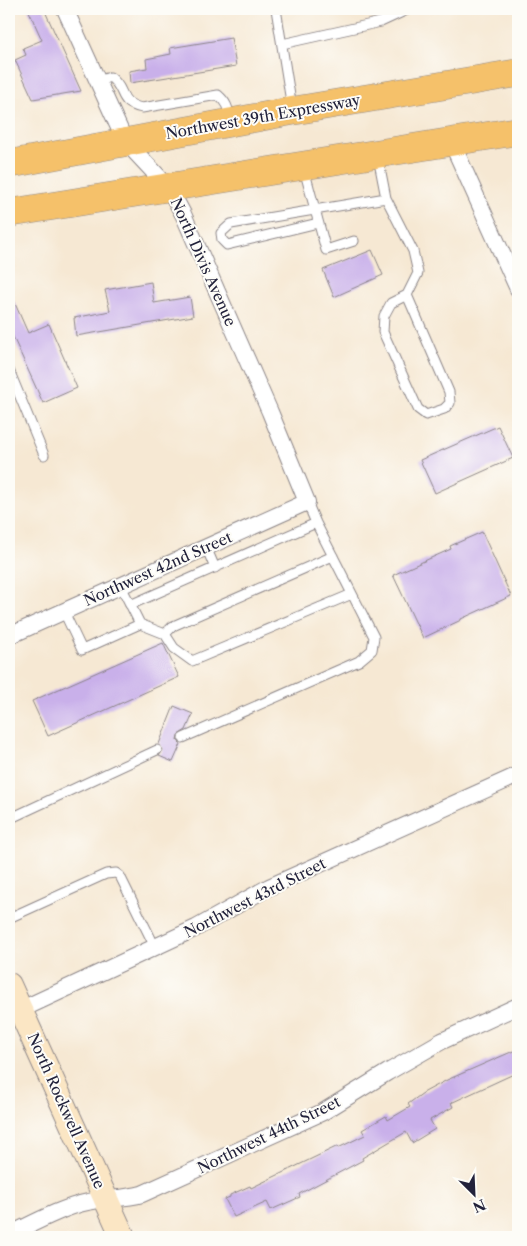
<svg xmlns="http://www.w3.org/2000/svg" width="527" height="1246" viewBox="0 0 527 1246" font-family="'Libre Caslon Text',serif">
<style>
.building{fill:#c9b0ea}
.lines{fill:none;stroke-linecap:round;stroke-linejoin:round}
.lane-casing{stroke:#8c8587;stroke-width:11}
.street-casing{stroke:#8c8587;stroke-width:18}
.secondary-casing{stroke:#8c8587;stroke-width:26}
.highway-casing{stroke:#8c8587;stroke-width:29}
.lane{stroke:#fff;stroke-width:9}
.street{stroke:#fff;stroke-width:16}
.secondary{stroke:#fbe6c4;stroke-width:24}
.highway{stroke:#f5c16b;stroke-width:28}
.labels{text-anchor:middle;stroke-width:4;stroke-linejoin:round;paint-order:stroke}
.street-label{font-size:15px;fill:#22223b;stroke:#fdfcf7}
</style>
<rect width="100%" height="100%" fill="#fdfcf7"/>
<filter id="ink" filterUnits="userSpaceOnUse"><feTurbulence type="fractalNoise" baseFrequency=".02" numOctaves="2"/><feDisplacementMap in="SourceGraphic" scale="10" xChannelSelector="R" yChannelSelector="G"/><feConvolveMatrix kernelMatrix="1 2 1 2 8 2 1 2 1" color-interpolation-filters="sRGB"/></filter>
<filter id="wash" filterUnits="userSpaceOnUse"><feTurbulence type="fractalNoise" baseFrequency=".0096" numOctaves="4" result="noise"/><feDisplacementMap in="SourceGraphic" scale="20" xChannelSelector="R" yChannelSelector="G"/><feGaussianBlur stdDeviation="1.12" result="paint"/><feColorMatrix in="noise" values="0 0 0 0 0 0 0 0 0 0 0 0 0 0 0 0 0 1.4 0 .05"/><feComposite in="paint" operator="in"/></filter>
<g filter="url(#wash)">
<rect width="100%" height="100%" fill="#f6e8d3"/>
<g id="blocks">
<path class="building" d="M28,9H44L81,91L33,99L15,60L26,55L23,48L42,40Z
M231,38L236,66L130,83L129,71L147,68L146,59L171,54L170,48Z
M372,250L383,275L334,297L323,270Z
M151,282L154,303L190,297L193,316L76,336L74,318L110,311L105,290Z
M9,290L28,333L49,324L77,388L43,403L9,328Z
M498,426L513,458L435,493L420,460Z
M482,532L511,596L461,619V620L423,638L393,575L451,549L450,546Z
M163,643L179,677L48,736L32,701Z
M174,706L193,714L186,730L178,735L177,740L181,744L173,762L159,756L163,750L159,744Z
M518,1049V1072L451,1103L453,1107L430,1120L435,1129L412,1143L406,1132L362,1158L363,1160L299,1194L300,1197L271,1210L267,1202L234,1217L225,1199L230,1197V1195L250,1186L251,1188L338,1146V1148L365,1135L362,1130L386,1116L388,1120L410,1107L408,1104L423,1093L447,1080Z"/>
</g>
</g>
<g filter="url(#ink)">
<use href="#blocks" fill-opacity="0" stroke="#8c8587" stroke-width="1"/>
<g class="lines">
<defs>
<path id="lane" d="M276,9L292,108
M282,44L381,22L409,9
M98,81L110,77C128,90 116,102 142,108L218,95C226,102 229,108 229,119
M304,169L326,250L354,241
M386,198L413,251L418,273L407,295L449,392L450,403L444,409L426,415L418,409L383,332L384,316L391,303L407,295
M318,223L227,245L222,240L221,233L231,224L386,198L378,157
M9,370L44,455
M206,547L215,568
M121,586L140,624L165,634L174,648L192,661L352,594
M130,605L316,523
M64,612L82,650L140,624
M165,634L173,626L333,556
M183,738L359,661L372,650L374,637L316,523L307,502
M9,819L157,750
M9,918L106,874L116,873L120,876L155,947"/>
<path id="street" d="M452,143L518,289
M9,636L307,502L270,412L183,214L169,188L125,141L65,9
M20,1010L196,928L269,887L518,775
M9,1235C32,1224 63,1207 88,1202C106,1198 124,1199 142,1194L323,1112L388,1072L442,1041L518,1006"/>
<path id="secondary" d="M9,985L123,1237"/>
<path id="highway" d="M9,164L292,111L518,73
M9,213L518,131"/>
</defs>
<use href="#lane" class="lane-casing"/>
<use href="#street" class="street-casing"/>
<use href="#secondary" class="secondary-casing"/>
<use href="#highway" class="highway-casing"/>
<use href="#lane" class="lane"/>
<use href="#street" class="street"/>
<use href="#secondary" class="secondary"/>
<use href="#highway" class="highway"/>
</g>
</g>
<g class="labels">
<g class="street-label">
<text transform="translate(263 117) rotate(-10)" y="5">Northwest 39th Expressway</text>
<text transform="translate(203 262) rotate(66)" y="5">North Divis Avenue</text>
<text transform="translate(158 569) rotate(-24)" y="5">Northwest 42nd Street</text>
<text transform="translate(255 898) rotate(-27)" y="5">Northwest 43rd Street</text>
<text transform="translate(66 1111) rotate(66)" y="5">North Rockwell Avenue</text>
<text transform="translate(269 1135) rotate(-26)" y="5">Northwest 44th Street</text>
</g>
</g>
<rect width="527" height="1246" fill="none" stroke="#fdfcf7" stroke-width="30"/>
<g transform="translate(474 1194) rotate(156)" stroke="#fdfcf7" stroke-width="4" paint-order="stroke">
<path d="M0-4L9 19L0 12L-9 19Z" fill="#22223b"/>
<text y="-8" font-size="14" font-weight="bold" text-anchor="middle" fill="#22223b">N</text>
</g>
</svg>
